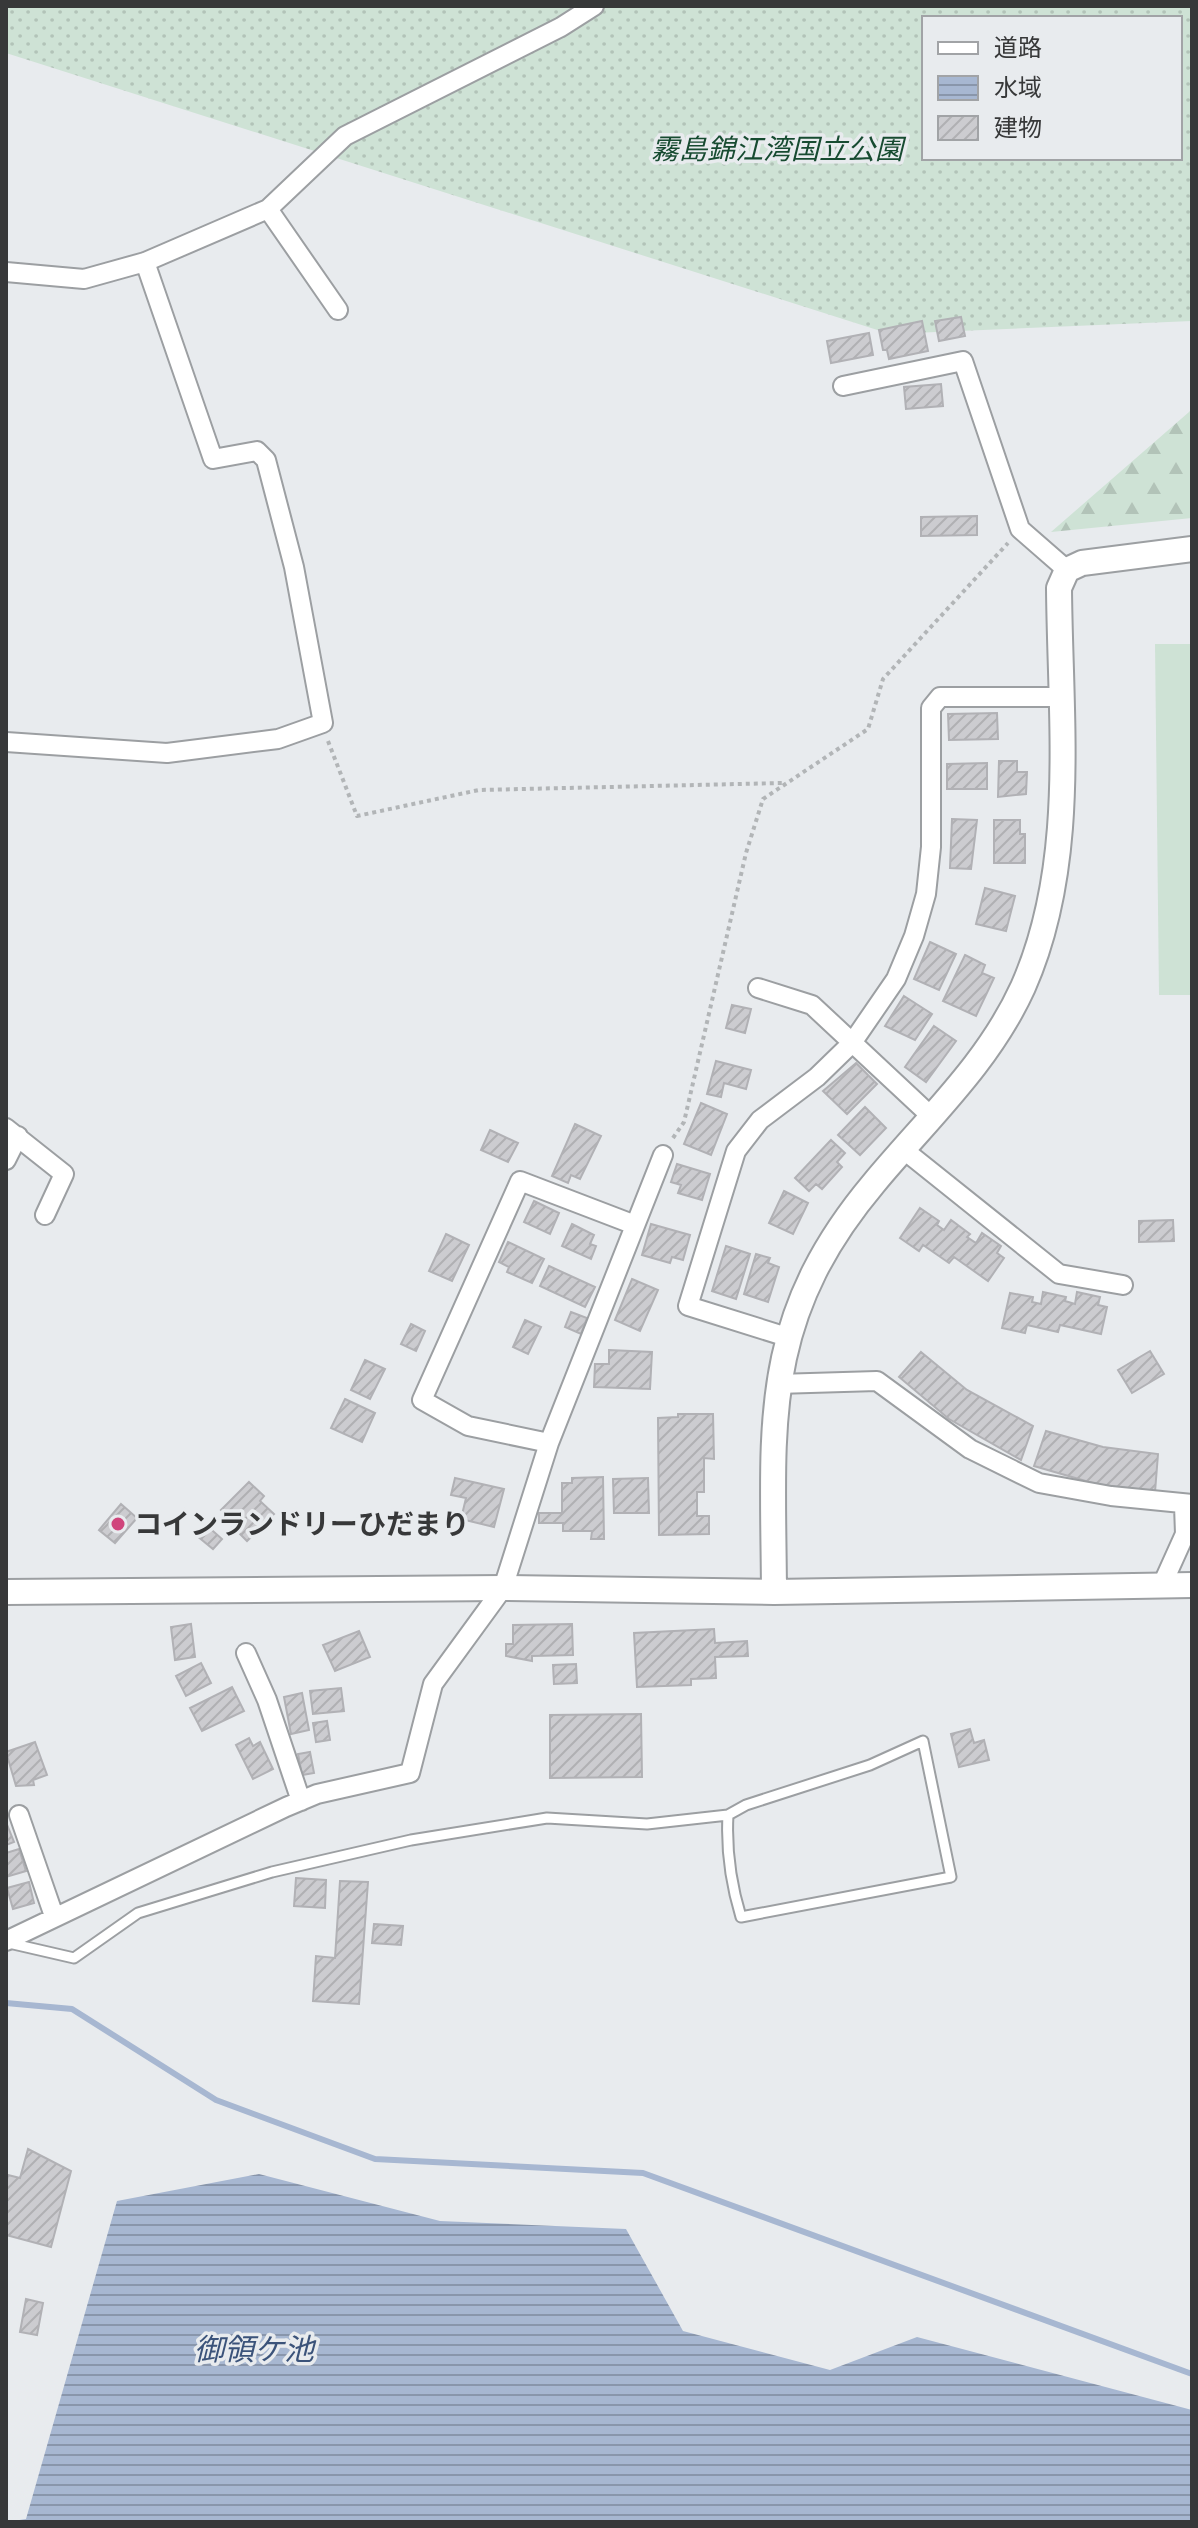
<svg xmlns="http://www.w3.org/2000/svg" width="1198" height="2528" viewBox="0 0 1198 2528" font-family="'Libre Baskerville','Noto Sans JP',serif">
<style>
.grass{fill:url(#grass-dots);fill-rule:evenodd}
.forest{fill:url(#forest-firs)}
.garden{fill:#cee2d5}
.water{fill:url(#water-rules)}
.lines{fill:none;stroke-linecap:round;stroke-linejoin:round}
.stream{stroke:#a7b7d1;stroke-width:6}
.building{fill:url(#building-hatch);stroke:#b1b1b5;stroke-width:2}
.lane-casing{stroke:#9c9fa2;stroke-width:13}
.street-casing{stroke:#9c9fa2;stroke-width:22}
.secondary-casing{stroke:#9c9fa2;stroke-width:28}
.path{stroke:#b2b5b7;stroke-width:4;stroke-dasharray:4 4;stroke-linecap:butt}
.lane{stroke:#fff;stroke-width:9}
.street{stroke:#fff;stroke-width:18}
.secondary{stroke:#fff;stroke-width:24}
.poi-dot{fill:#d0457c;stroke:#e8ebee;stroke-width:3}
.labels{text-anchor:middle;stroke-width:7;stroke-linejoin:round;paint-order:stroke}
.park-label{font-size:28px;font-style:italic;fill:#174b31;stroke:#e8ebee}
.poi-label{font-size:28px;font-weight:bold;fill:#373839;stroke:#e8ebee;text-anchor:start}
.water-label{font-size:30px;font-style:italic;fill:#3b537a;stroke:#e8ebee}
</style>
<defs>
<pattern id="grass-dots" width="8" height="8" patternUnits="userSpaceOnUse" patternTransform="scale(2)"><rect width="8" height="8" fill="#cee2d5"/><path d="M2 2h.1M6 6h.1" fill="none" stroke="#b2c3b8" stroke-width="1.8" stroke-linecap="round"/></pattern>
<pattern id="forest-firs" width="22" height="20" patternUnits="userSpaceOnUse" patternTransform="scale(2)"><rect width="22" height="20" fill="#cee2d5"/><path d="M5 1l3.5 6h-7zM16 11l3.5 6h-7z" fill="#b2c3b8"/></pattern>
<pattern id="water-rules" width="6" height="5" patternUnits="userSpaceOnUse" patternTransform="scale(2)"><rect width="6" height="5" fill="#a7b7d1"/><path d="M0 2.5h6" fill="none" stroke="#8996ab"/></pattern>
<pattern id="building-hatch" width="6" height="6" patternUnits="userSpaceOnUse" patternTransform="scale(2)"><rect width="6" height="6" fill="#ccccd0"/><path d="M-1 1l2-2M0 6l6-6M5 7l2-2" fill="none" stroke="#b0b0b3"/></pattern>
</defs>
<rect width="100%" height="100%" fill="#e8ebee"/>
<path class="grass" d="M6,6H1192V321L890,334L6,53ZM924,18H1180V158H924Z"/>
<path class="forest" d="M1192,408V518L1051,532L1189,412Z"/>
<path class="garden" d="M1155,644H1192V995H1159Z"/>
<path class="water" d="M259,2174L440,2221L626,2229L683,2331L830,2370L917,2337L1192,2410V2522H6L26,2519L117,2201Z"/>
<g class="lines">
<path class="stream" d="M6,2003L72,2009L216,2100L375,2159L643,2173L1192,2374"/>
</g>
<path class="building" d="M961,317L965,336L939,341L935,321Z
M922,321L928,351L889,359L887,350H883L879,330Z
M869,333L873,355L831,363L827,341Z
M941,384L943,406L906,409L904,387Z
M977,516V535L921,536V517Z
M997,713L998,739L949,740L948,714Z
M999,761H1017V772H1027L1026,794L998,797Z
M987,763V789H947V764Z
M952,819L977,820L971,869L950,868Z
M994,820H1020V834H1025V863H994Z
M985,888L1015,896L1006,931L976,924Z
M930,942L956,954L939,990L914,979Z
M965,955L985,965L982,973L994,978L976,1016L943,1001Z
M904,996L932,1014L915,1040L885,1026Z
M732,1005L751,1009L745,1033L726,1028Z
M934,1026L956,1041L926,1082L905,1067Z
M716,1061L751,1070L746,1089L724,1083L721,1097L707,1094Z
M856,1063L877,1084L847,1114L823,1091Z
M701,1103L727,1114L711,1155L684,1144Z
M865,1107L886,1128L860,1155L838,1135Z
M575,1124L601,1136L580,1179L571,1175L568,1183L552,1176Z
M490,1130L518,1143L508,1162L481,1150Z
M831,1140L845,1153L837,1162L842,1167L822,1189L816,1184L809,1191L795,1178Z
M677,1164L710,1174L702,1200L678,1193L681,1185L671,1182Z
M784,1191L808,1203L793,1234L769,1223Z
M534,1201L559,1213L550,1234L524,1222Z
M920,1208L939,1221L937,1225L944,1230L951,1220L970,1234L967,1237L976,1243L982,1233L1001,1246L997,1253L1004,1258L988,1281L954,1257L949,1263L923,1245L919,1251L900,1238Z
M1173,1220L1174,1241L1139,1242V1221Z
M572,1224L594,1235L590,1244L596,1246L591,1259L562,1246Z
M651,1224L690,1235L683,1260L672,1257L670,1263L642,1255Z
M446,1234L469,1245L452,1281L429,1271Z
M508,1242L544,1259L532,1283L507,1272L509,1267L499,1262Z
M726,1246L750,1254L736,1299L712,1291Z
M756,1254L770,1258L768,1263L779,1267L768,1302L744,1294Z
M549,1266L595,1287L585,1307L540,1286Z
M632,1279L658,1290L640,1331L615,1320Z
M1043,1292L1066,1297L1065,1301L1075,1304L1077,1292L1100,1297L1098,1305L1107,1307L1101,1334L1060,1325L1058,1332L1027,1325L1025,1333L1002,1328L1010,1293L1033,1297L1032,1302L1041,1304Z
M571,1312L587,1318L581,1334L565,1327Z
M525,1320L541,1327L528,1354L513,1347Z
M411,1324L425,1331L416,1351L401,1344Z
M609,1350L652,1352L650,1389L594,1387L595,1364H609Z
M1150,1351L1164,1374L1132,1393L1118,1370Z
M921,1352L967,1390L1033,1426L1021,1460L949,1419L899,1377Z
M365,1360L385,1369L370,1399L351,1390Z
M345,1399L375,1413L362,1442L331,1428Z
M678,1414H713L714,1459L704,1458V1492H697V1516H709V1534L659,1535L658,1418L678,1417Z
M1046,1431L1103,1447L1158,1454L1155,1492L1096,1484L1034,1466Z
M603,1477L604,1539H591L592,1531H563V1523H539V1513H562V1483H572V1478Z
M455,1478L504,1489L494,1527L461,1519L466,1498L451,1495Z
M648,1478L649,1513H614L613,1479Z
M249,1482L264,1496L260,1501L274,1514L247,1541L225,1519L228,1516L221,1510Z
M121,1504L137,1518L115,1543L99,1530Z
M205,1524L222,1539L213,1549L196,1535Z
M191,1624L195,1657L175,1660L171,1627Z
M572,1624L573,1655L532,1656V1661L506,1656V1644H513V1625Z
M714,1629L715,1643L747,1641L748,1656L715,1657L716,1678L691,1679V1685L637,1687L634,1633Z
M359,1631L370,1657L335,1671L323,1645Z
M201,1663L211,1683L186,1696L176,1676Z
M576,1664L577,1683L554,1684L553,1665Z
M232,1687L244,1711L202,1731L190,1708Z
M341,1688L344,1711L313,1714L310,1691Z
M302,1693L309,1730L291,1734L284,1697Z
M641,1714L642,1777L550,1778V1715Z
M327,1721L330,1740L316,1742L313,1723Z
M970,1729L974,1743L984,1740L989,1760L959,1767L951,1734Z
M249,1738L253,1746L260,1742L273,1769L253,1779L236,1745Z
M35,1742L47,1775L33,1780L34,1785L16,1786L6,1752Z
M310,1752L314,1773L302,1775L298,1754Z
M6,1822L14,1842L6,1845Z
M19,1849L26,1871L6,1877V1853Z
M296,1878L326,1880L325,1908L294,1906Z
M340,1881L368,1882L359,2004L313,2001L316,1956L335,1958Z
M29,1882L34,1903L13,1909L7,1888Z
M374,1924L403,1926L401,1945L372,1943Z
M28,2149L71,2171L51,2247L6,2235V2184L8,2175L20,2178Z
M26,2299L43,2303L37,2335L20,2332Z"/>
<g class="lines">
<defs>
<path id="lane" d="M923,1741L951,1877L741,1917C731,1884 726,1850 728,1815L746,1805L870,1765Z
M9,1943L74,1958L138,1913L272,1872L411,1840L547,1818L647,1824L728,1815"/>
<path id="street" d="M268,209L338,310
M6,272L84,279L145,262L268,209L345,136L561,27L594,6
M843,386L963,361L1020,529L1067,570
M6,742L167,753L278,739L323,723L294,567L266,460L257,451L213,459L145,262
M758,988L812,1005L933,1118
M6,1128L64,1174L45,1215
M904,1150L1059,1274L1123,1285
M6,1160L18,1136
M787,1337L688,1306L736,1151L760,1120L817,1077L852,1043L896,979L914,936L926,894L931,847V708L940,697H1060
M777,1384L877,1381L970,1449L1039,1483L1111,1496L1192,1504
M549,1443L468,1426L422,1400L520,1181L635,1225
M1162,1585L1185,1534L1184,1505
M246,1653L267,1700L301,1801
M19,1815L54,1916
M6,1941L286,1807L317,1794L410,1773L433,1684L503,1588L549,1443L663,1155"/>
<path id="secondary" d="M6,1592L503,1588L774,1592L1192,1585
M774,1592C773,1425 759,1320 874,1183C927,1119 988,1064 1023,987C1078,863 1060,720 1059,588L1067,570L1082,563L1192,549"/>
</defs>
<use href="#lane" class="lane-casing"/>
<use href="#street" class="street-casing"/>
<use href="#secondary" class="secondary-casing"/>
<path class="path" d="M328,741L357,816L479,790L782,783
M673,1138L684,1122L746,853L763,799L868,729L883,679L1008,543"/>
<use href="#lane" class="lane"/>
<use href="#street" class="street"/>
<use href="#secondary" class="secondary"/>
</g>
<circle class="poi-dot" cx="118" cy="1524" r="8"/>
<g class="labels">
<g class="park-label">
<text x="777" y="159">霧島錦江湾国立公園</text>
</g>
<g class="poi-label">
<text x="134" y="1534">コインランドリーひだまり</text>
</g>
<g class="water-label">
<text x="254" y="2360">御領ケ池</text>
</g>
</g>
<rect width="1198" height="2528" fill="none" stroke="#373839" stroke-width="16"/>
<rect x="922" y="16" width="260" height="144" fill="#e8ebee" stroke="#a1a3a6" stroke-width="2"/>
<rect x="938" y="42" width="40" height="12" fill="#ffffff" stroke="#a1a3a6" stroke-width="2"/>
<text x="994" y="56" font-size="24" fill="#373839">道路</text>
<rect x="938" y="76" width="40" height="24" fill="url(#water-rules)" stroke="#a1a3a6" stroke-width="2"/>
<text x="994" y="96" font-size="24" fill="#373839">水域</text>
<rect x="938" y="116" width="40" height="24" fill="url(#building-hatch)" stroke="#a1a3a6" stroke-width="2"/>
<text x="994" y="136" font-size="24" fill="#373839">建物</text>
</svg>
